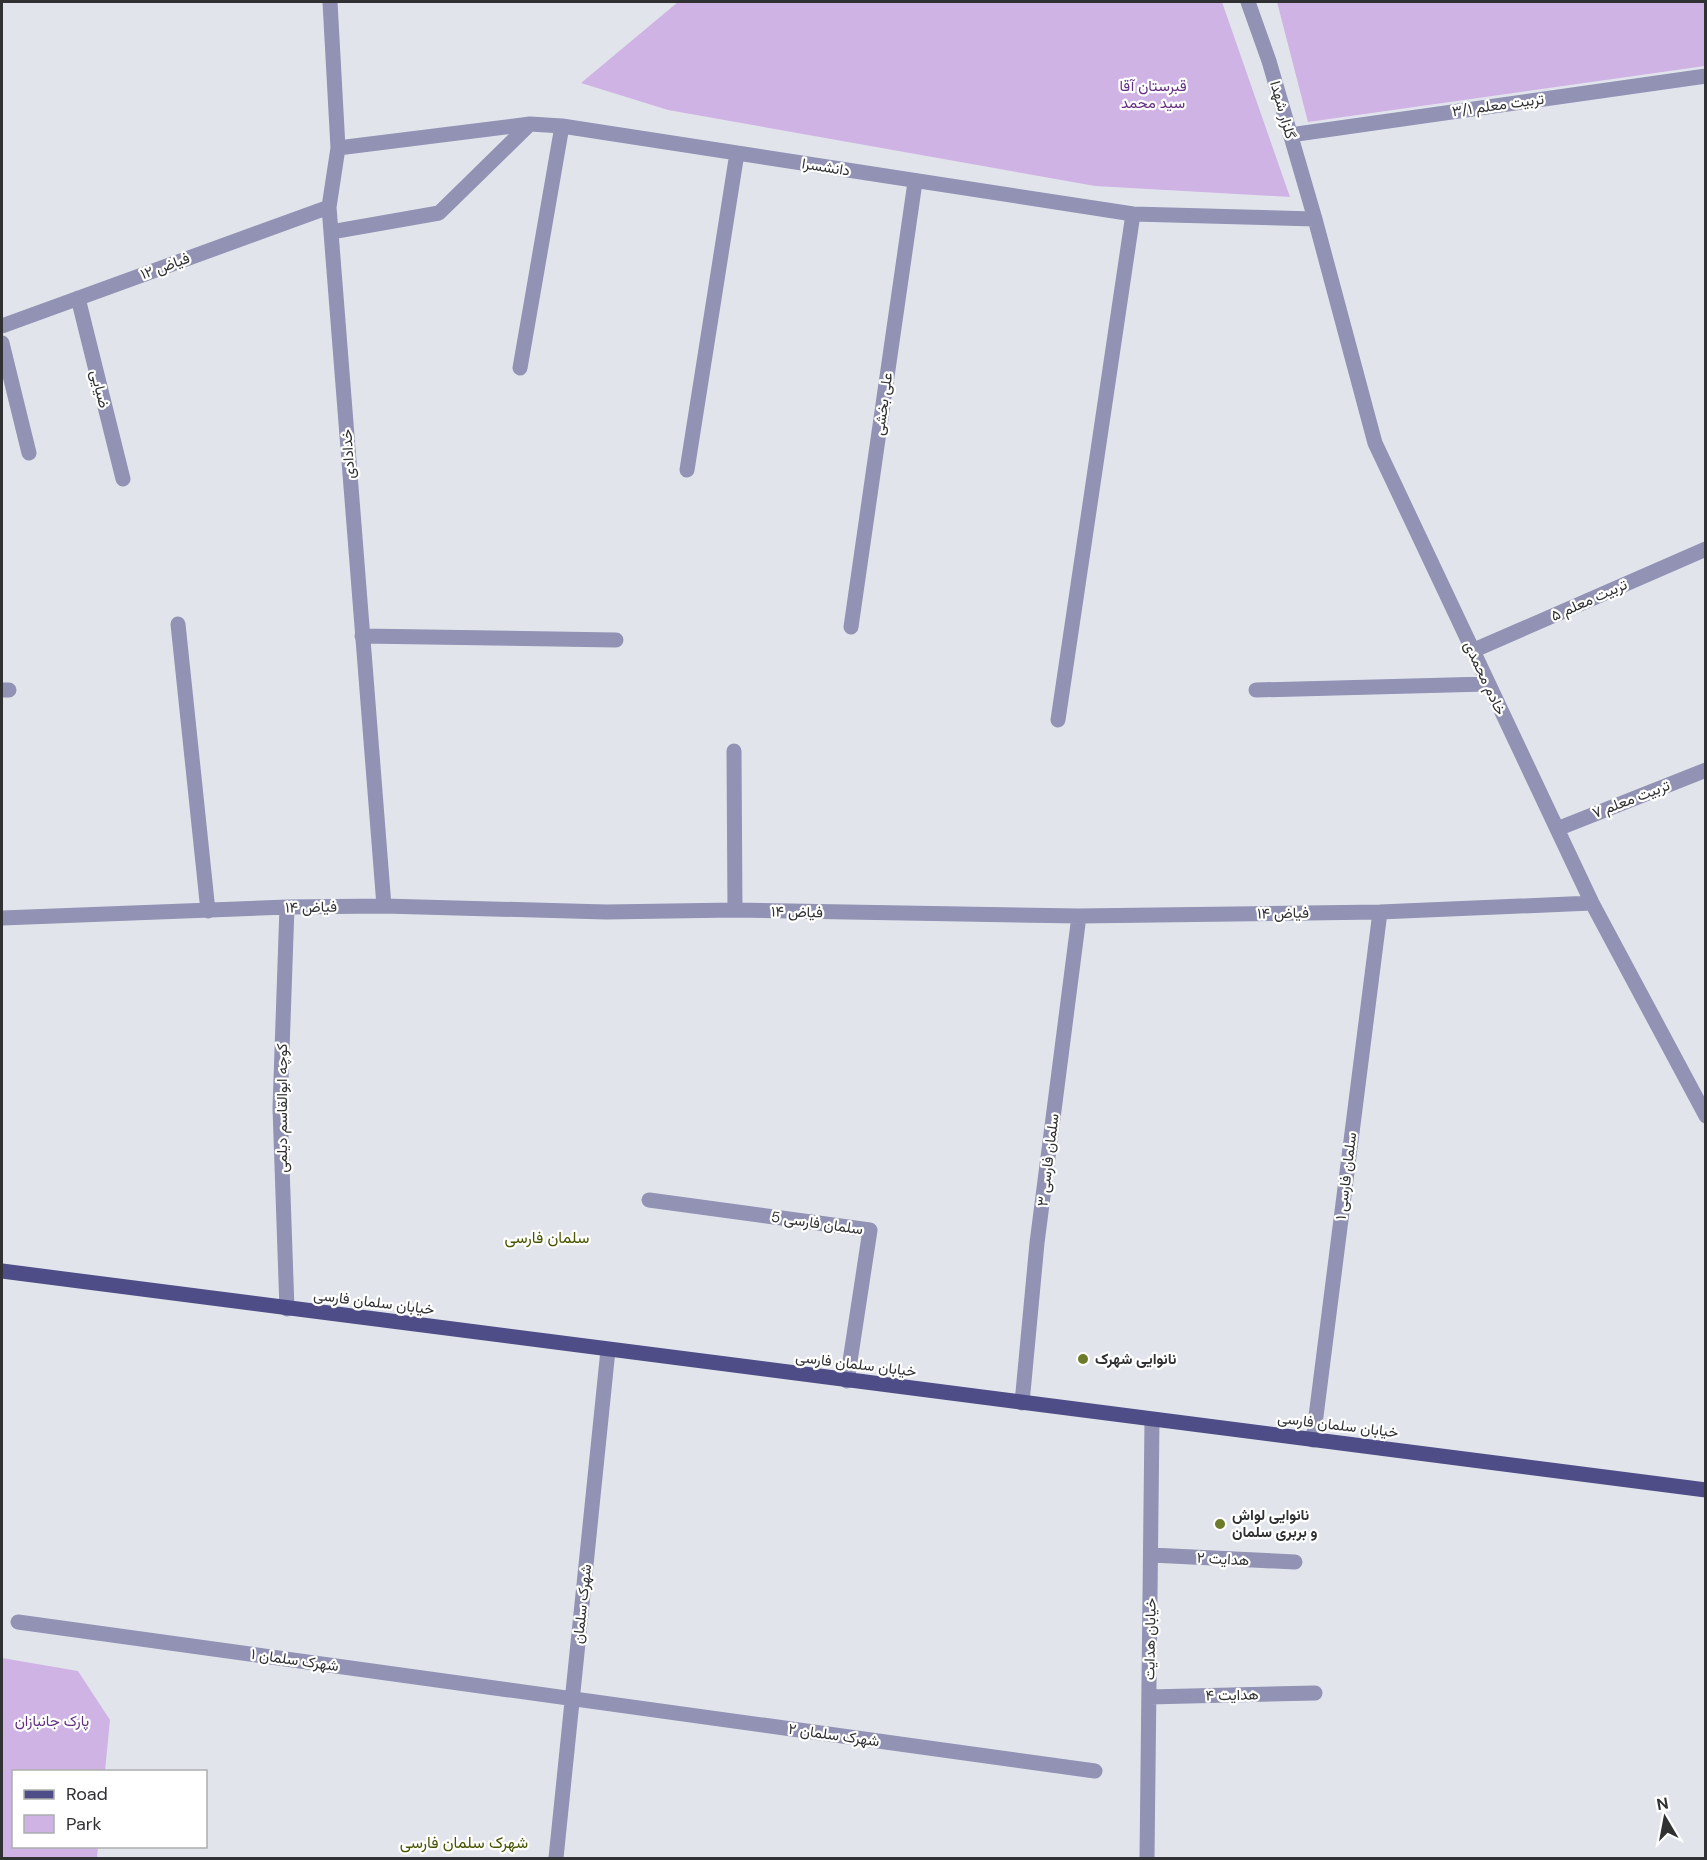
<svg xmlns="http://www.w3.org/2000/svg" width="1707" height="1860" viewBox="0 0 1707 1860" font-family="'DM Sans',Vazirmatn,sans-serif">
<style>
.green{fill:#d0b3e5}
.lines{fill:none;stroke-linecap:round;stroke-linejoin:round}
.minor{stroke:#9192b4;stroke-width:15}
.major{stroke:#4f4d87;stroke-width:15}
.poi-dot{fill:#6b7b29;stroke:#fff;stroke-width:2}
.labels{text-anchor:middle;stroke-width:4.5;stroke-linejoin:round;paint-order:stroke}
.park-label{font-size:15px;fill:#652f83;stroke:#fff}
.street-label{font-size:15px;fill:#303133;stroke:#fff}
.poi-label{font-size:15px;font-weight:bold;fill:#303133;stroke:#fff;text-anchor:start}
.neighbourhood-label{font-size:16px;fill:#485500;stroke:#fff}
</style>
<rect width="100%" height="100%" fill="#e1e5eb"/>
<path class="green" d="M678,2H1222L1290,197L1095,186L668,110L581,83Z
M1277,2H1705V66L1308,122Z
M2,1658L78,1671L110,1720L105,1771L14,1772V1846L98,1847L97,1858H2Z"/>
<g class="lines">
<path class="minor" d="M330,2L338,148L329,207L384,906
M1248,2L1269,61L1315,219L1375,443L1592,903L1706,1116
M1290,135L1706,76
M338,148L530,124L562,126L1133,214L1315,219
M331,232L439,213L530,124
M78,298L123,479
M2,326L329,207
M2,343L29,453
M520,368L562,126
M687,470L737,153
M178,624L208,911
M851,627L915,182
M362,636L616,640
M1472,651L1706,549
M2,690H9
M1256,690L1487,684
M1058,720L1133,214
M734,751L735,910
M1557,829L1706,770
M287,907L280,1108L287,1309
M2,918L287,907L384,906L606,912L735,910L1079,916L1380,912L1592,903
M649,1200L870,1230L847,1381
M1022,1403L1037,1243L1079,916
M1313,1440L1380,912
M1151,1555L1295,1562
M18,1622L1095,1771
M1149,1697L1315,1693
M556,1858L608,1350
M1147,1858L1152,1420"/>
<path class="major" d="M2,1271L1706,1490"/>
</g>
<g class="poi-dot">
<circle cx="1083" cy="1359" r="6"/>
<circle cx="1220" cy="1524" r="6"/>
</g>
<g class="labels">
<g class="park-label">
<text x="1153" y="91">قبرستان آقا<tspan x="1153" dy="17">سید محمد</tspan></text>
<text x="52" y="1726">پارک جانبازان</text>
</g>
<g class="street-label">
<text transform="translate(1498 105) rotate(-8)" y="5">تربیت معلم ۳/۱</text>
<text transform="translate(1283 110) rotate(74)" y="5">گلزار شهدا</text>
<text transform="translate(826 167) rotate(9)" y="5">دانشسرا</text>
<text transform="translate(165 266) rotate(-20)" y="5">فیاض ۱۲</text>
<text transform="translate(100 389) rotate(76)" y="5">ضیایی</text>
<text transform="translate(883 404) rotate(-82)" y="5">علی بخشی</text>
<text transform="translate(348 454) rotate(-94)" y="5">خدادادی</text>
<text transform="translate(1589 600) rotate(-24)" y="5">تربیت معلم ۵</text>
<text transform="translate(1485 678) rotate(65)" y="5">خادم محمدی</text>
<text transform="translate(1631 799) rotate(-21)" y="5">تربیت معلم ۷</text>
<text transform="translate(311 907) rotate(-1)" y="5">فیاض ۱۴</text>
<text transform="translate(797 912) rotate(1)" y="5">فیاض ۱۴</text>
<text transform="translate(1283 913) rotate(-1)" y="5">فیاض ۱۴</text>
<text transform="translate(282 1108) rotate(-90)" y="5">کوچه ابوالقاسم دیلمی</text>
<text transform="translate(1048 1160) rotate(-83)" y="5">سلمان فارسی ۳</text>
<text transform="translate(1346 1176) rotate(-83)" y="5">سلمان فارسی ۱</text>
<text transform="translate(817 1223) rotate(8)" y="5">سلمان فارسی 5</text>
<text transform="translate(374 1302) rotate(7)" y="5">خیابان سلمان فارسی</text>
<text transform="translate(856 1364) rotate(7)" y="5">خیابان سلمان فارسی</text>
<text transform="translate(1338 1425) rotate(7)" y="5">خیابان سلمان فارسی</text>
<text transform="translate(1223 1559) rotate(3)" y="5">هدایت ۲</text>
<text transform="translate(582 1604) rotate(-84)" y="5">شهرک سلمان</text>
<text transform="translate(1150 1639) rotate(-89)" y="5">خیابان هدایت</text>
<text transform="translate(295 1660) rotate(8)" y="5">شهرک سلمان ۱</text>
<text transform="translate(1232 1695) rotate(-1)" y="5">هدایت ۴</text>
<text transform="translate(834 1735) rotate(8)" y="5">شهرک سلمان ۲</text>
</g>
<g class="poi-label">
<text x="1095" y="1364">نانوایی شهرک</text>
<text x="1232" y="1520">نانوایی لواش<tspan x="1232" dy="17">و بربری سلمان</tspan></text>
</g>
<g class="neighbourhood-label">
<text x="547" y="1243">سلمان فارسی</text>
<text x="464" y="1848">شهرک سلمان فارسی</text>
</g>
</g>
<rect width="1707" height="1860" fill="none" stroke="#303133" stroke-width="6"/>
<rect x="12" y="1770" width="195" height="78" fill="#ffffff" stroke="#acadad" stroke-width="1.5"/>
<rect x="24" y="1790" width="30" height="9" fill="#4f4d87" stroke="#acadad" stroke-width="1.5"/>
<text x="66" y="1800" font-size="18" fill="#303133">Road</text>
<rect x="24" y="1815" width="30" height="18" fill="#d0b3e5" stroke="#acadad" stroke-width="1.5"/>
<text x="66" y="1830" font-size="18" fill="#303133">Park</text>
<g transform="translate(1665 1818) rotate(350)" stroke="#ffffff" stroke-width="4.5" paint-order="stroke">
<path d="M0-4.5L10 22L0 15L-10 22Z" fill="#303133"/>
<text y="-9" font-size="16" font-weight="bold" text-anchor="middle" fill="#303133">N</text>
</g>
</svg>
